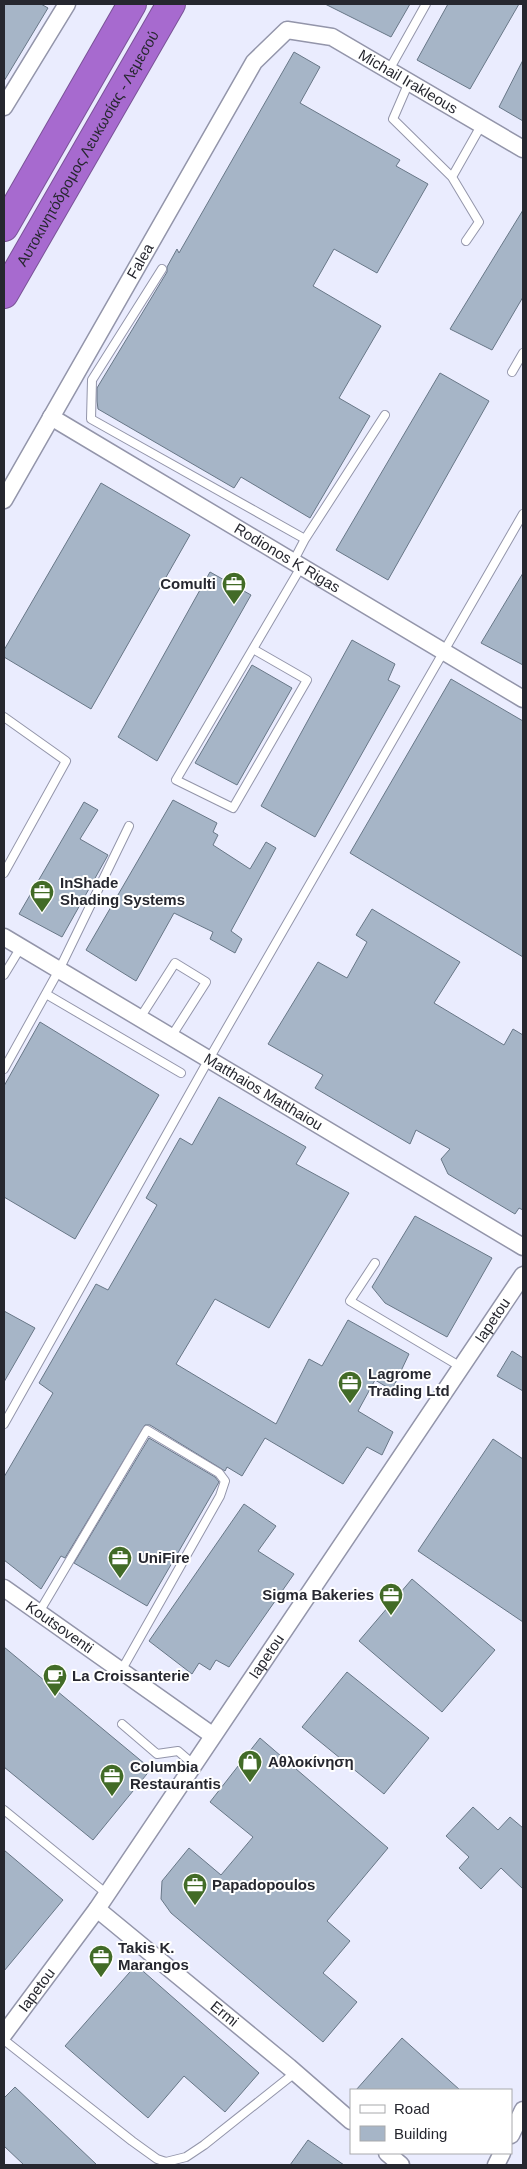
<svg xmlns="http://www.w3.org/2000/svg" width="527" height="2169" viewBox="0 0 527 2169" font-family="Arial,sans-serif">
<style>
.building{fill:#a6b5c7;stroke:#687787}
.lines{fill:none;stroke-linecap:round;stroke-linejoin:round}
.lane-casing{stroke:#9395aa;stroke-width:10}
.street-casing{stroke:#9395aa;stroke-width:19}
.highway-casing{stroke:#7a5397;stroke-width:30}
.lane{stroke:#fff;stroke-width:8}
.street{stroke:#fff;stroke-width:16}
.highway{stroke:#a76acf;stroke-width:28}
.labels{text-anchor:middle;stroke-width:4;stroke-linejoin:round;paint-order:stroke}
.street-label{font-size:15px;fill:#26272f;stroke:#fff}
.poi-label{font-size:15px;font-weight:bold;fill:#26272f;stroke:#fff;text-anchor:start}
</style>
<rect width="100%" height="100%" fill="#eaecfe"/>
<path class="building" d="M4,4H41L48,8L4,81Z
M325,4H410L391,37Z
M448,4H519L470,89L417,60Z
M294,52L320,67L300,103L400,160L396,166L428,184L377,273L334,249L313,286L381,326L339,398L370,416L310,518L241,477L234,488L98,409L97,401V388L167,272V267L177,249L179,253Z
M523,60V121L499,107Z
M523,210V297L492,350L450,329Z
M440,373L489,401L388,580L336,550Z
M101,483L190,535L91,709L4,657V650Z
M210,572L251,595L157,761L118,737Z
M523,573V665L481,643Z
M352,640L395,664L388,680L400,686L315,837L261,806Z
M252,665L292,688L237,785L195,763Z
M451,679L523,721V957L350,853Z
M173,800L217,823L213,832L218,835L213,845L250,869L266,842L276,848L231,931L242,939L235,953L210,939L213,932L174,913L136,981L86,950Z
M84,802L98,810L80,839L108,855L62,937L19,914Z
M372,909L460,962L434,1003L504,1045L513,1029L523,1035V1210L519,1208L515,1214L448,1174L441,1159L450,1149L416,1130L410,1144L315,1088L323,1075L268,1044L318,962L347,978L367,942L356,935Z
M40,1022L159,1095L75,1239L4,1197V1086Z
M219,1097L306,1147L296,1164L349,1193L269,1328L215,1299L176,1364L276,1424L309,1359L322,1366L348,1320L409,1354L392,1390L375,1380L358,1411L393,1432L382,1455L367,1447L343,1484L265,1438L242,1476L227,1467L225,1471L150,1425H145L65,1558L61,1556L41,1589L4,1560V1477L53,1393L39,1383L96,1284L108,1290L157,1205L146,1198L180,1138L192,1145Z
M415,1216L492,1258L447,1337L385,1303L372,1287Z
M4,1311L35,1328L4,1382Z
M512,1351L523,1358V1391L497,1376Z
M149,1438L215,1477L219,1482L147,1606L74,1563Z
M493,1439L523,1459V1622L418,1551Z
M244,1504L276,1526L258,1551L294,1574L229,1667L216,1660L210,1670L199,1663L192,1674L149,1641Z
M412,1579L495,1650L442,1712L359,1641Z
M4,1647L151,1769L93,1840L4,1767Z
M347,1672L429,1738L384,1794L302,1727Z
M260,1738L388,1848L327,1921L350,1941L323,1973L357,2002L323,2042L171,1913L161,1899L162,1881L189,1848L221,1875L253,1837L210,1802Z
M473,1807L498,1830L510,1817L523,1828V1889L501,1868L481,1889L459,1868L469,1857L446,1836Z
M4,1850L63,1900L4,1971Z
M136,1965L259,2073L225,2112L184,2076L148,2118L65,2046Z
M402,2038L460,2090H356Z
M15,2087L97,2165H24L4,2146V2098Z
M308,2140L344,2165H290Z"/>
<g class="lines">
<defs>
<path id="lane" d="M389,70L426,4
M409,82L393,119L452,177L479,222L466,241
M452,177L482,124
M162,269L92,380L91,419L305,539
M512,372L523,353
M293,562L305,539L385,415
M253,649L307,680L233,808L176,780L301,567
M4,717L66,761L4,873
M4,975L21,947
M46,994L181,1073
M140,1018L175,963L206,982L171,1037
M4,1069L59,970L129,826
M375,1263L350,1301L461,1367
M4,1424L209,1059L523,514
M38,1614L147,1430L219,1473L225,1481L220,1496L121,1671
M122,1724L157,1754L178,1751L193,1764
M4,1810L107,1894
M4,2040L132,2141L157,2159L166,2162L186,2157L204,2145L296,2072"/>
<g id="street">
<path d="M4,107L67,4"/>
<path id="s1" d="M51,417L523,699"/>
<path id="s2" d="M4,500L254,62L287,30L332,37L523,149"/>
<path id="s3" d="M4,937L523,1247"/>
<path id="s4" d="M4,1588L212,1735"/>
<path id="s5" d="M97,1909L289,2067L351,2121"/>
<path id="s6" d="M4,2034L97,1909L523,1275"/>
<path d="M511,2135L523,2110"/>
<path d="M387,2153L401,2165"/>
<path d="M496,2165L502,2153"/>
</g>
<g id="highway">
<path d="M4,227L132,4"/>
<path id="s7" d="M4,294L171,4"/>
</g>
</defs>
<use href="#lane" class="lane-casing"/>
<use href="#street" class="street-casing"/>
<use href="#highway" class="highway-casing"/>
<use href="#lane" class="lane"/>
<use href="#street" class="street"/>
<use href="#highway" class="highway"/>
</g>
<defs>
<symbol id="office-pin" viewBox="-11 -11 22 30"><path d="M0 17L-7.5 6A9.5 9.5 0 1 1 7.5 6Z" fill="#426b27" stroke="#fff"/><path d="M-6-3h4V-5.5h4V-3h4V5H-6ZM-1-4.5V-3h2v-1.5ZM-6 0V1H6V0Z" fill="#fff"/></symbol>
<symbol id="cafe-pin" viewBox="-11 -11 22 30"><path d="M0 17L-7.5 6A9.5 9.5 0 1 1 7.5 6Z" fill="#426b27" stroke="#fff"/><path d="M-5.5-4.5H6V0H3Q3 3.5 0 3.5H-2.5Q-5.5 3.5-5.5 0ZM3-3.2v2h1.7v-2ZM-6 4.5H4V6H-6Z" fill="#fff"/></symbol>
<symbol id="shop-pin" viewBox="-11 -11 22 30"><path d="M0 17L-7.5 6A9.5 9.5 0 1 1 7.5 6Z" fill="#426b27" stroke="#fff"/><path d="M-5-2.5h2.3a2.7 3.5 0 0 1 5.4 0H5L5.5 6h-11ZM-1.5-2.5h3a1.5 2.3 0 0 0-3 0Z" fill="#fff"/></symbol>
</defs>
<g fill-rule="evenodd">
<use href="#office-pin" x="220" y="570" width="28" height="38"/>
<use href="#office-pin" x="28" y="878" width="28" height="38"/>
<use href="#office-pin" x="336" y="1369" width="28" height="38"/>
<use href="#office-pin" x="106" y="1544" width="28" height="38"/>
<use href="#office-pin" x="377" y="1581" width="28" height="38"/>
<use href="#cafe-pin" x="41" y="1662" width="28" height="38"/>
<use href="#shop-pin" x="236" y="1748" width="28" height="38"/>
<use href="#office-pin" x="98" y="1762" width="28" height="38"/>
<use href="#office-pin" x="181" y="1871" width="28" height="38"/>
<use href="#office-pin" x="87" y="1943" width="28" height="38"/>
</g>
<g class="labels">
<g class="street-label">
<text dy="5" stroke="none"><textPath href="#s2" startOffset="684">Michail Irakleous</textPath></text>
<text dy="5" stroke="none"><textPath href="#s7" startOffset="168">Αυτοκινητόδρομος Λευκωσίας - Λεμεσού</textPath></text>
<text dy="5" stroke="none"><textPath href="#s2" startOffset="275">Falea</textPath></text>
<text dy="5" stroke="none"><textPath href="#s1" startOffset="275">Rodionos K Rigas</textPath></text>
<text dy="5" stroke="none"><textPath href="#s3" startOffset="302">Matthaios Matthaiou</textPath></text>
<text dy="5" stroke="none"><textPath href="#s6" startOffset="865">Iapetou</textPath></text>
<text dy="5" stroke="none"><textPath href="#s4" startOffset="68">Koutsoventi</textPath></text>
<text dy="5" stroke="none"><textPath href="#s6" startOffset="460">Iapetou</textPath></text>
<text dy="5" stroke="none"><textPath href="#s6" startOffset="55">Iapetou</textPath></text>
<text dy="5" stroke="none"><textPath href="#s5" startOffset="165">Ermi</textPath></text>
</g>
<g class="poi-label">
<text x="216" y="589" text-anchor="end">Comulti</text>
<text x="60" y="888">InShade<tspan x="60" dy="17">Shading Systems</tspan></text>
<text x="368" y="1379">Lagrome<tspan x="368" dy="17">Trading Ltd</tspan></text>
<text x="138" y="1563">UniFire</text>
<text x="374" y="1600" text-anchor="end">Sigma Bakeries</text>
<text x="72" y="1681">La Croissanterie</text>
<text x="268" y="1767">Αθλοκίνηση</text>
<text x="130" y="1772">Columbia<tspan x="130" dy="17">Restaurantis</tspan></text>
<text x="212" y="1890">Papadopoulos</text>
<text x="118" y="1953">Takis K.<tspan x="118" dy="17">Marangos</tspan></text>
</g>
</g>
<rect width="527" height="2169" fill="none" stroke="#26272f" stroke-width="10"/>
<rect x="350" y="2089" width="162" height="65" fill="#ffffff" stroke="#a8a9ac"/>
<rect x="360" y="2105" width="25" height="8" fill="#ffffff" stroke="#a8a9ac"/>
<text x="394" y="2114" font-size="15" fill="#26272f">Road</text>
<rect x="360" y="2126" width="25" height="15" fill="#a6b5c7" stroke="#a8a9ac"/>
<text x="394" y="2139" font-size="15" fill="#26272f">Building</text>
</svg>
